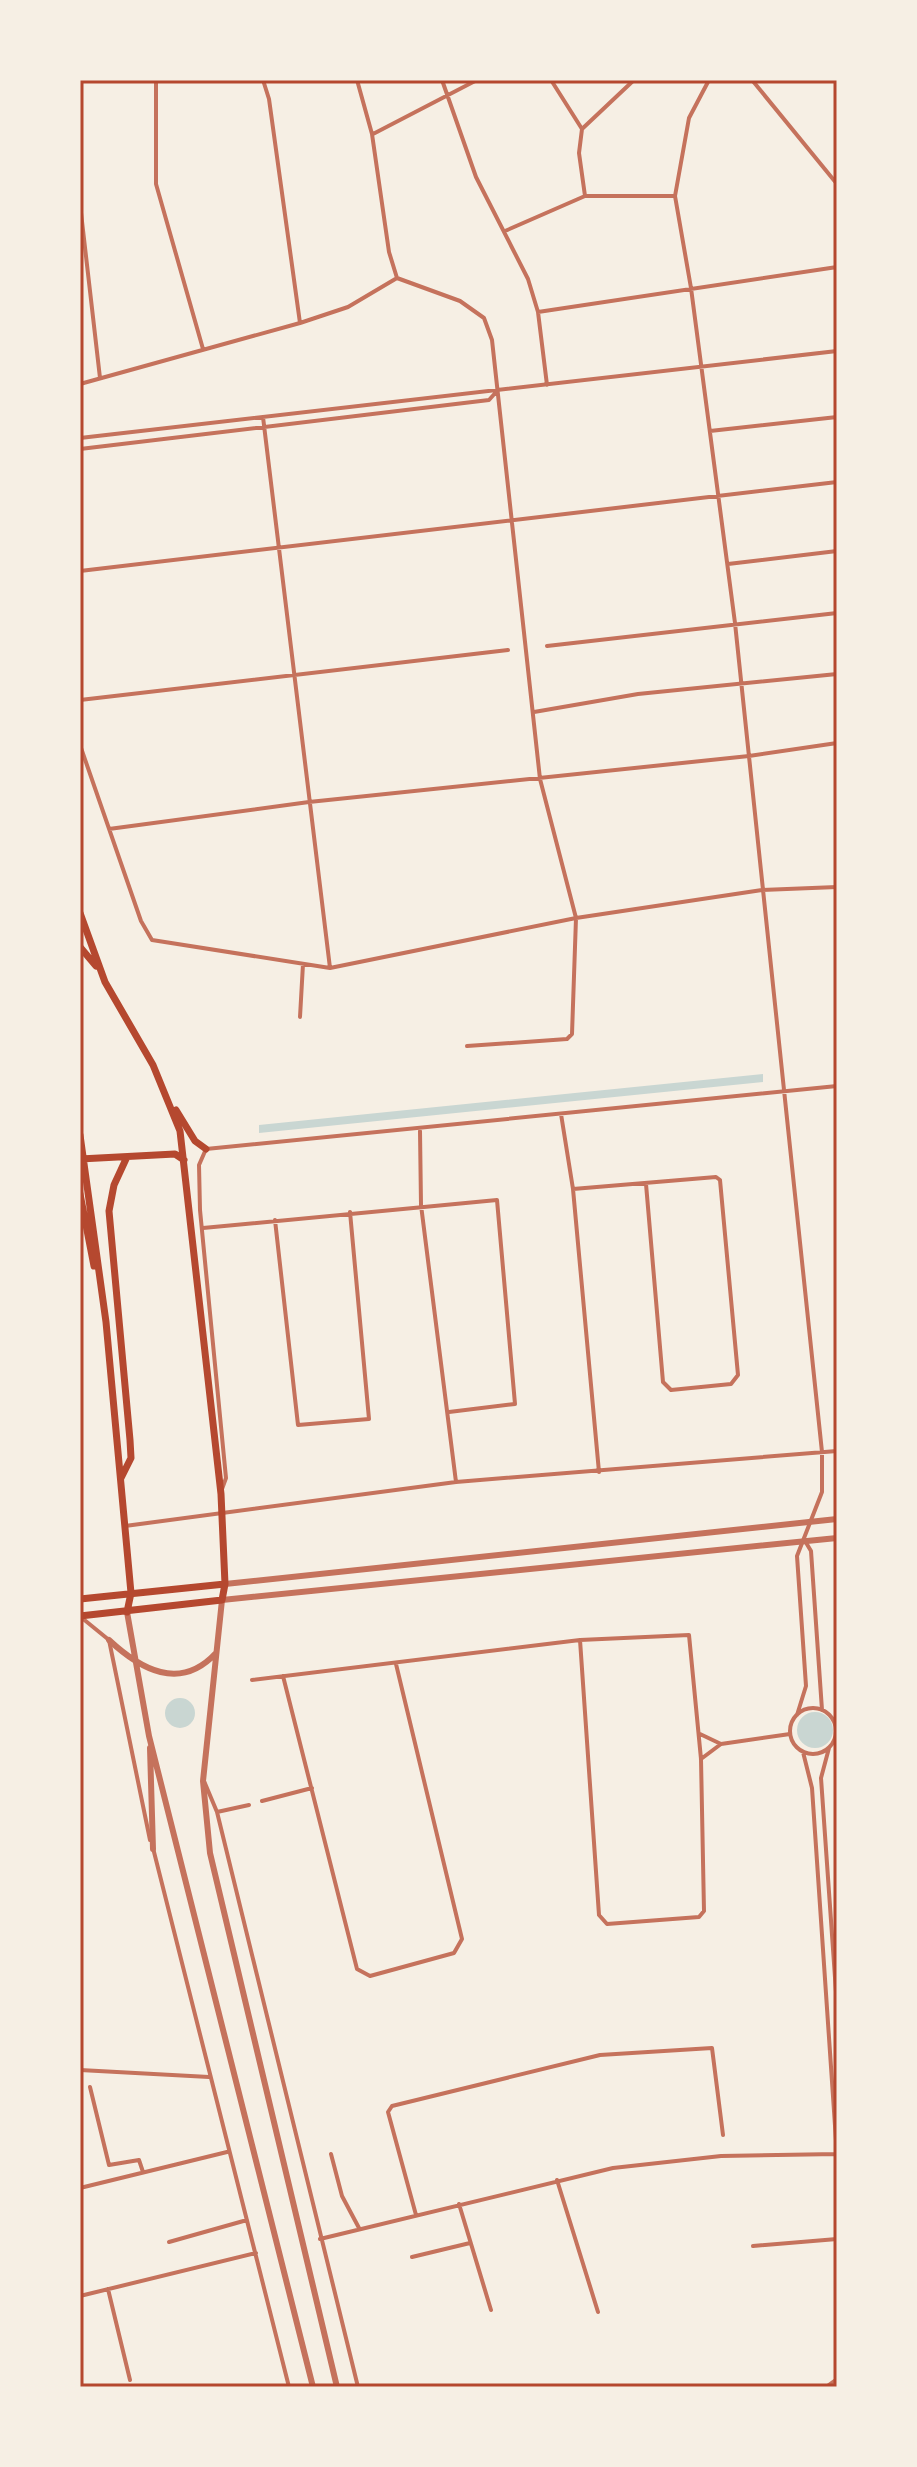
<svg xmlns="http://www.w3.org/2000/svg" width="917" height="2467" viewBox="0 0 917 2467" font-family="'Noto Sans',sans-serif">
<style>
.water{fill:#c9d6d2}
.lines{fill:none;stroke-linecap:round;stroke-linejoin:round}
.minor{stroke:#c5725c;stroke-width:4}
.tertiary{stroke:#c5725c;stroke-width:6}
.primary{stroke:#b5482f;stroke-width:7}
.neatline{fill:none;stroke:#b5482f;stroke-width:3}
</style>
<rect width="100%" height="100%" fill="#f6efe4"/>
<path class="water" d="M763,1074V1082L259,1133V1125Z
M165 1713a15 15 0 1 1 30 0a15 15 0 1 1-30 0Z
M797 1730a18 18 0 1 1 36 0a18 18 0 1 1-36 0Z"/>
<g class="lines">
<path class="minor" d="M156,80V184L203,349
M263,80L269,99L300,323
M357,80L372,134L389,252L397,278L460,301L484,318L492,340L540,779L576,918L572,1034L567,1039L467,1046
M442,80L476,177L528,279L538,312L547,385
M551,80L582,129L579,153L585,196
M709,80L689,118L675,196L691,288L735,623L822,1452V1492L797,1556L806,1686L797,1715
M752,80L837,184
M582,129L634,80
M373,134L477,80
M80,204L100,378
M505,231L585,196H675
M538,312L837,267
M80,384L300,323L348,307L397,278
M263,417L330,968
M710,431L837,417
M80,438L837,351
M80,449L489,400L497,391
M728,564L837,551
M80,571L837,482
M547,646L837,613
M80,700L508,650
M534,712L638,694L837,674
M80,745L141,921L152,940L330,968L576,918L762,890L837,887
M109,829L309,802L749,756L837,743
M300,1017L303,964
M561,1114L573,1189L599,1472
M420,1131L421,1205L456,1482
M573,1189L716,1177L720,1180L738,1375L731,1384L671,1390L663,1382L646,1184
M275,1220L298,1425L369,1419L350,1212
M203,1228L497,1200L515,1404L449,1412
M80,1455V1487
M222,1489L226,1478L200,1210L199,1165L206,1149L837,1086
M125,1526L456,1482L837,1451
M805,1541L811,1551L822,1710
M82,1618L109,1640L150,1840
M283,1676L357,1969L370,1976L454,1953L462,1939L396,1664
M252,1680L580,1640L689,1635L701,1759L704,1911L699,1917L607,1924L599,1915L580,1640
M790 1731a23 23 0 1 1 46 0a23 23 0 1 1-46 0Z
M700,1734L721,1744L790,1734
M829,1748L821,1778L837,2006
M803,1752L812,1788L837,2155
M701,1759L721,1744
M204,1781L217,1812L358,2387
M262,1801L312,1788
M217,1812L249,1805
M153,1848L289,2387
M80,2070L209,2077
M90,2087L109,2165L139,2160L143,2172
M331,2154L342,2196L359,2228
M557,2180L598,2312
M80,2188L227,2152
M459,2204L491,2310
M416,2215L388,2112L392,2106L600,2055L712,2048L723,2135
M320,2239L613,2168L721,2156L837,2154
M169,2242L247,2220
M753,2246L837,2239
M412,2257L470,2243
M108,2289L130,2380
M80,2296L256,2253
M826,2387L837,2379"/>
<path class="tertiary" d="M225,1584L837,1519
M127,1612L149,1736L313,2387
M109,1640C140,1669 180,1692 216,1653
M150,1748L153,1849
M337,2387L210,1853L203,1781L222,1600L837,1538"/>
<path class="primary" d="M80,913L105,982L153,1065L180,1131L221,1494L225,1584L222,1600L80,1616
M80,947L96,966
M176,1110L195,1141L206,1149
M80,1135L106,1322L131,1593L127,1612
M80,1159L175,1154L184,1160
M80,1194L94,1266
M121,1478L131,1458L130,1440L109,1211L114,1185L126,1159
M80,1599L225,1584"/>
</g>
<rect width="917" height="2467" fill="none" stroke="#f6efe4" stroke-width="164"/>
<rect x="82" y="82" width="753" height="2303" class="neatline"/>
</svg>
